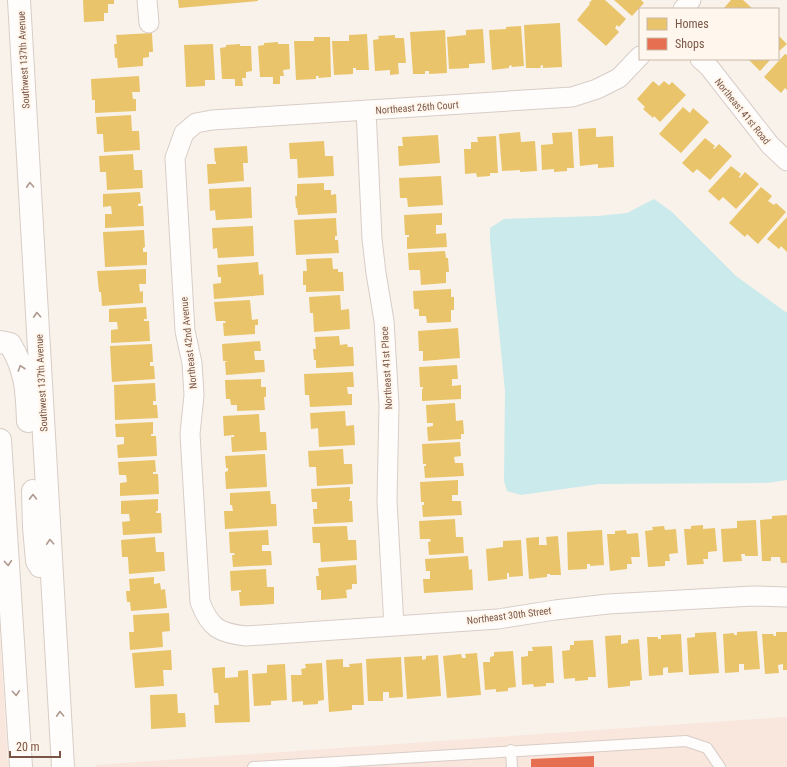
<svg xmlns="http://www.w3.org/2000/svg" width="787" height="767" viewBox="0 0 787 767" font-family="'Roboto Condensed',sans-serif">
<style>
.commercial{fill:#f9e6dd}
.water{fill:#caeaeb}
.homes{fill:#e9c46a}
.shops{fill:#e76f51}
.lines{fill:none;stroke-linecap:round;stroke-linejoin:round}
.lane-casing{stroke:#d8cdc7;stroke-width:12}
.street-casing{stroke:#d8cdc7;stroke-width:21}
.secondary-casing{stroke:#d8cdc6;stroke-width:24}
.lane{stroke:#fefdfc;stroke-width:10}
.street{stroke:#fefdfc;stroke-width:19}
.secondary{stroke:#fefdfc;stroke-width:22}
.oneway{stroke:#af998f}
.labels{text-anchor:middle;stroke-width:4;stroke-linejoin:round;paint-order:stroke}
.street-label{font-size:10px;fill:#7b5646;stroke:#fff7ed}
</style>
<rect width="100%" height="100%" fill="#f9f2ea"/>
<path class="commercial" d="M0,635L8,767H0Z
M787,717V767H96L95,765Z"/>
<path class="water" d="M654,199L672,212L736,276L787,313V480L767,483L599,484L521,495L507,491L504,481L505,391L490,241V228L504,219L598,216L627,213Z"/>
<path class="homes" d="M83,0H114V4H108V13H104V21L84,22Z
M178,0H258V1L179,8Z
M592,0H605L626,19L619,27L617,25L615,28L619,32L606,46L577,20L590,4L589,3Z
M614,0H641L644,3L632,16Z
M731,0H743L753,9H723Z
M560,23L562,67L543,68V65L540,66L541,68H526L524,25Z
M521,26L524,66L512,67L511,65L509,66V68L492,70L489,30L506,29V27Z
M483,29L485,63L469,64V68L449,69L447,37L466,35V30Z
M445,30L447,73L429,74V71H425V74H413L410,32Z
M152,33L153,52H149V57L143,58V66L118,68L117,58H115L114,44H117L116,35Z
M367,34L369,70H356V68H353V74L334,75L332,41H349V35Z
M395,35V38H404L406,63H398L399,74L390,75V70L375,71L373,40L379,39L378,36Z
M778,35L787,44L778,52Z
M314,37H330L331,77L318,78L319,76H316V79L296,80L294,41H314Z
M278,42V44H289L290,69L283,70L284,76H280V84H273V77H260L258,46L264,45V43Z
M213,44L215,80H205V86L186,87L184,45Z
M240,44V46H251L252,71L246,72V78H242L243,86H235V79H222L220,48L226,47V45Z
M785,54L787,55V90L785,88L781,93L764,77Z
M748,59H771L760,71Z
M139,76L140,92H132L133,99H136V111L95,113V100H92L91,79Z
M653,81L659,86L664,81L669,85L672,82L686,95L660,122L654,116L653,118L643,109L645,107L637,99Z
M683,107L690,113L693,108L709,122L681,153L659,134Z
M131,115L132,131H139L140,150L104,152L103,134H97L96,117Z
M596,128V137L613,136L614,167L598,168V164L580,166L578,129Z
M520,132L521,142L535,141L537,171L520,172V170L502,171L499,134Z
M572,132L574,168H567V171L554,172V169L542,170L541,145L553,144L552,133Z
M438,135L440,163L399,166L398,146H403L402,137Z
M496,136L498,173H490V176L477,177L476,173L465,174L464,149H471V142H478L477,137Z
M705,138L715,146L713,148L714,149L719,144L732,156L710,180L697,169L693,173L682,163Z
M324,141L325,156H333L334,176L298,178L297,159H290L289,143Z
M247,146L248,163H243L244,181L208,184L207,164H216V161L215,162L214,148Z
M133,154L134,170H142L143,188L107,190L106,172H100L99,156Z
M731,166L741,174L739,177L740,178L745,172L759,184L736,209L723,197L719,201L708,191Z
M441,176L443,205L408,207L407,198H400L399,178Z
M324,183V190H331V195L336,194L337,213L298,215L297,208H296L295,196H297V184Z
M251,187L252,218L216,220L215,210L210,211L209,189Z
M761,187L772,196L768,201L774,205L776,203L786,212L758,244L747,234L745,237L729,223Z
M140,192L141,203L138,204V206H143L144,226L105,228V214H112L111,206L103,207V194Z
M442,213V225H436V234L446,233L447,247L407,249V237H409V235H405L404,215Z
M787,217V252L781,246L779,249L767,239Z
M336,218L337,236H335V240H338L339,253L296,255L294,220Z
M253,226L254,256L218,258L217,248L213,249L212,228Z
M144,230L145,247L143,248V252H147V265L105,267L103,232Z
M445,251L446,258H448L449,272H446V283L421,285L420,270H409L408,253Z
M332,258L333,269H338V272H343L344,291L306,292V285H303V271H307L306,259Z
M258,262L259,275L263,274L264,295L214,299L213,284L221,283V277H218L217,265Z
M146,269V284H139L140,292L143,291V303L102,306L101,292H99L97,271Z
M451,289V297H454V310H451V322L427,323L426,316H419V309H414L413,291Z
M340,295L341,310L349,309L350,329L314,332L313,313H310L309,297Z
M250,300L252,320L258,319V325H255V334L224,336L223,323H226L225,321H216L214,302Z
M146,307L147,319H144V321H149L150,341L111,343V330L118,329L117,322H109V309Z
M458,328L460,358L423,361V351H419L418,331Z
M339,336L340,345L347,344L348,347H353L354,366L316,368V360H314L313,349H316L315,337Z
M260,341L261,351H254L255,360H264L265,372L226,375L225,362L228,361H223L222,344Z
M152,344L153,362H150V366H154L155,379L112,382L110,346Z
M457,365L458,379H452V386L461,385V399L422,401V389H423V387H420L419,367Z
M353,372L354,387H347L348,394H352V405L310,407L309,395H305L304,374Z
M261,379V387H266V397H264L265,410L237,411V405H231L230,399H226L225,380Z
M155,383L156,401H153V405H157L158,418L115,420L114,385Z
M455,403L456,421L463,420L464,434H461V439L428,441L427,427L433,426V423H427L426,405Z
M345,411L346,426L354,425L355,445L319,447L318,428L311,429L310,413Z
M259,414L260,432H266L267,450L232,452L231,437H234V435L224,436L223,416Z
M153,422V434H151V436H156L157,456L118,458L117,445L124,444V437H116L115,424Z
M460,442L461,456L454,457L455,463H463L464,476L425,478L424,466H426V464H423L422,444Z
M343,449L344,464H352L353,484L317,486L316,467H309L308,451Z
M265,454L267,487L226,489L225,472L228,471V468H226L225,456Z
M155,460L156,472H153V474H158L159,494L120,496V483L127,482L126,475H119L118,462Z
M458,480V495H452V501H461L462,515L423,517L422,505H424V502H421L420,482Z
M350,487V499H349V501H352L353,522L314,524L313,509H317V502H312L311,489Z
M270,491L271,504H276L277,526L225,529L224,511H233L232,505H230V493Z
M158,499V511H156V513H161L162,533L123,535L122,522L130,521L129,514H121V501Z
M787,515V563H781L780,557H771V561H762L760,520L772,519V516Z
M455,519L456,537H463L464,553L429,555L428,542L431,541L430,539H420L419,521Z
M756,520L758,556H745V554H741L742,561L723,562L721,529L737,528V521Z
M703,525V529L715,528L717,551L708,552V559H703L704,564L687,565L684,529H691V526Z
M347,526L348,540H356L357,560L321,562L320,543H313L312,527Z
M664,526L665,530L676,529L678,553L669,554L670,561H665V566L648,567L645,531L653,530L652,527Z
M268,530L269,545H262V551H271L272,565L233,567L232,555H235L234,553H230L229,532Z
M602,530L604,565L590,566V564H587V569L568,570L567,532Z
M626,530L627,534L638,533L640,557H631L632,564H627V569L610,571L607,534H615V531Z
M558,536L561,575H550V574H547V577L529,579L526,538L539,537V545H547L546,537Z
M155,537L156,552H164L165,571L129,574L128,557H122L121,540Z
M521,540L523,576L509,577V573H507V579L488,581L486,549L503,547V541Z
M468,556L469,570L472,569L473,590L424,593L423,579H430V571H426L425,559Z
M356,565L357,584H352V589L346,590L347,598L321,600V590H317L316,576H319L318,568Z
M266,569L267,587H274V604L240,606L239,592H241V590L231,591L230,571Z
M154,577V584L160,583L161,590L165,589L167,608L131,611L130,602H127L126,591H130L129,579Z
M169,613L170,631L162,632L163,647L130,650L129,632H134L133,615Z
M757,631L760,669L744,670V664H739V672L725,673L723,634L734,633V635H737V632Z
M716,632L719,673L689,675L687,638L695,637V633Z
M776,632H787V670H783V664L778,665L779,673L765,674L762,634H773L774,636H776Z
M681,634L683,672L668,673V667L663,668V675L649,676L647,637H658V639H661V635Z
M621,635V644L628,643V640L639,639L642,680L630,681V686L608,688L605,636Z
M593,640L596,677H588V680L575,681V678L564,679L562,651L570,650V645H574V641Z
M552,646L554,683H546V686L534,687L533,684L522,685L521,657L528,656V651H533L532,647Z
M171,650L172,670H163L164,686L135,688L132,653Z
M513,651L516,687L508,688V691L496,692V689L485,690L483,662H490V657L494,656V652Z
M477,653L481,695L447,698L443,656L461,654L462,658H466L465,654Z
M438,655L441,696L407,699L404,657L422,656V660L426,659V656Z
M401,657L403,697L389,698V692H383V701H368L366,659Z
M343,659V667H350L349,664L362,663L364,705H352V710L329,712L326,660Z
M322,663L324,700L318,701V704L303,705V701L292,702L291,675H302L301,669L306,668L305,664Z
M285,664L287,700L271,701V705L254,706L252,674L267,673V665Z
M225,667V678L238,677V671L248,670L250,722L215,723L214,705H219L218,693H214L212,668Z
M177,694L178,713H185L186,727L151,729L150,695Z"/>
<path class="shops" d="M594,756V767H531V759Z"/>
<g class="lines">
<defs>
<path id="lane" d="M511,750L512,767
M253,767L686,741L707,748L720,767"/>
<path id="street" d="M147,0L149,23
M683,9L691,0
M640,56L619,78L597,89L572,97L212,120L196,123L184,133L175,158L185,331L192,363L194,395L190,434L200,602C210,628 219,633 246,636L498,619L555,610L608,604L753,596L787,597
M700,59L709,67L770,145L787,161
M366,110L372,239L376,273L384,321L389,406L387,501L394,626"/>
<path id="secondary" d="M19,0L63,767
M0,342L10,344C26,370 27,391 28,421
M0,440L21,767
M33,491L34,527L37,561L40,566"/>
</defs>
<use href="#lane" class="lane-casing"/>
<use href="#street" class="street-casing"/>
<use href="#secondary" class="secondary-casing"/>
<use href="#lane" class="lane"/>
<use href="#street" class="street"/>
<use href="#secondary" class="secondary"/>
</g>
<defs><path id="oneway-chevron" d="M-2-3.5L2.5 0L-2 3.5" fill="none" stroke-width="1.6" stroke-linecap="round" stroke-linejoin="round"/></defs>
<g class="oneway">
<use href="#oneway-chevron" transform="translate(30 185) rotate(-93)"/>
<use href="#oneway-chevron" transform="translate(37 315) rotate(-93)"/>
<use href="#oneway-chevron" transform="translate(21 368) rotate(-109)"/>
<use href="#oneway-chevron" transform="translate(33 497) rotate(-91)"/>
<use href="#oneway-chevron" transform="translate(50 542) rotate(-93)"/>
<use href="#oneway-chevron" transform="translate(8 563) rotate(86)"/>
<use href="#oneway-chevron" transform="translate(16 693) rotate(86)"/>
<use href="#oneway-chevron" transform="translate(60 714) rotate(-93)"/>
</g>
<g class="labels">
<g class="street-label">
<text transform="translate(23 60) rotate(-93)" y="4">Southwest 137th Avenue</text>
<text transform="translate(417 107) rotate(-4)" y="4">Northeast 26th Court</text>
<text transform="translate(743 111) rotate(51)" y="4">Northeast 41st Road</text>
<text transform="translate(188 343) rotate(-96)" y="4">Northeast 42nd Avenue</text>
<text transform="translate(386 368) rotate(-93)" y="4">Northeast 41st Place</text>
<text transform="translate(41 383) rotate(-93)" y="4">Southwest 137th Avenue</text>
<text transform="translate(509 615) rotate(-7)" y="4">Northeast 30th Street</text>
</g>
</g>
<rect x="639" y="8" width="140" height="52" fill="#fff7ed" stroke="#cab7aa"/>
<rect x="647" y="18" width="20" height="12" fill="#e9c46a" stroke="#cab7aa"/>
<text x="675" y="28" font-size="12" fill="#7b5646">Homes</text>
<rect x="647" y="38" width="20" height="12" fill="#e76f51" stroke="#cab7aa"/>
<text x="675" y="48" font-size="12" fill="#7b5646">Shops</text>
<path d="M10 751v6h50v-6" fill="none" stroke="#7b5646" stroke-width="2"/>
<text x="16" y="751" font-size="12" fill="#7b5646" stroke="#fff7ed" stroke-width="3" paint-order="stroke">20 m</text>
</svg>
